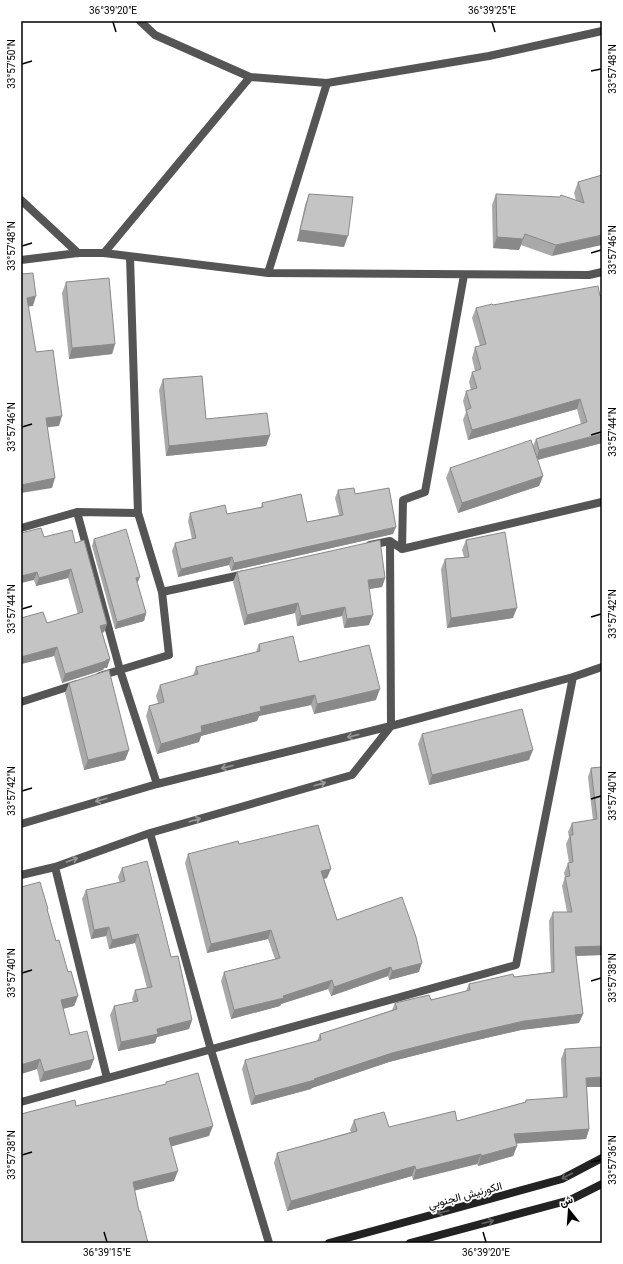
<svg xmlns="http://www.w3.org/2000/svg" width="623" height="1264" viewBox="0 0 623 1264" font-family="Roboto,Vazirmatn,sans-serif">
<style>
.lines{fill:none;stroke-linecap:round;stroke-linejoin:round}
.street{stroke:#555;stroke-width:8}
.secondary{stroke:#222;stroke-width:8}
.wall{fill:#a9a9a9}
.shaded-wall{fill:#898989}
.building{fill:#c4c4c4;stroke:#898989}
.oneway{stroke:#999}
.oneway2{stroke:#646464}
.ticks{fill:none;stroke:#000;stroke-width:1.5}
.labels{text-anchor:middle;stroke-width:3.5;stroke-linejoin:round;paint-order:stroke}
.street-label{font-size:11px;fill:#000;stroke:#fff}
.neatline{fill:none;stroke:#000;stroke-width:1.5}
.ticks-label{font-size:10px;text-anchor:middle;fill:#000}
</style>
<rect width="100%" height="100%" fill="#fff"/>
<g class="lines">
<path class="street" d="M140,21L155,35L250,77L327,83L489,56L602,31
M21,200L78,253
M104,253L250,77
M21,260L78,253H104L268,273L589,275L602,272
M268,273L327,83
M77,512L120,670L157,784
M21,528L77,512L138,513
M370,545L390,541L402,549L602,502
M402,549L403,500L425,492L464,275
M162,592L245,574
M100,676L169,655L162,592L138,513L130,257
M21,702L77,684
M21,824L157,784L391,726L573,677L602,667
M150,833L211,1050L269,1243
M55,867L107,1078
M21,875L55,867L150,833L352,775L391,726L390,541
M21,1102L516,965L573,677"/>
<path class="secondary" d="M329,1243L562,1179L602,1158
M410,1243L570,1200L602,1184"/>
</g>
<path class="wall" d="M602,175L552,256L521,245L519,250L493,248L492,205L496,194L576,200L574,193L578,182Z
M309,194L344,247L297,241L305,205Z
M66,282L115,344L112,354L69,359L62,293Z
M602,296V443L538,460L543,476L539,486L458,513L446,478L450,468L533,446L536,439L581,424L577,409L468,440L463,420L466,412L463,401L466,391L471,390L469,382L472,372L475,371L472,358L475,347L480,346L472,318L476,308L493,305Z
M163,379L206,419L270,435L266,446L166,456L159,390Z
M338,490L355,494L393,534L231,571L229,565L178,577L172,551L175,543L192,539L188,521L190,513L227,514L261,507L262,503L307,522L339,515L335,498Z
M44,537L75,543L107,624L104,632L102,633L110,659L107,668H104L103,670L62,683L54,656L21,664V618L47,623L78,614L68,578L36,586L34,580Z
M94,539L137,583L146,613L144,621L115,629L92,546Z
M466,540L513,618L447,628L441,569L445,559L464,557L462,550Z
M237,572L385,578L382,587L369,589V625L344,628L342,616L297,626L295,613L244,625L233,582Z
M259,644L299,662L376,700L314,714L311,705L259,716L257,721L201,736L199,742L157,754L146,716L149,706L158,703L156,696L160,685L193,676L196,667L256,652Z
M69,683L129,750L125,760L84,770L65,693Z
M422,734L529,760L429,785L418,744Z
M602,767V955L576,956L583,1014L579,1023L521,1030L460,1044L389,1062L312,1088L311,1089L251,1105L242,1069L245,1060L317,1041L320,1034L392,1010L395,1003L431,1000L466,991L469,984L514,977L551,972L549,921L553,912H567L562,886L565,877L564,873L568,863H569L566,844L569,837L568,832L572,823L593,820L588,777L591,768Z
M239,844L327,878L324,879L337,920L419,972L389,980L388,976L331,996L328,989L281,1004L280,1006L231,1019L221,981L224,972L275,959L268,939L207,953L185,863L188,854Z
M122,868L171,957L192,1020L189,1029L157,1037L155,1043L118,1051L110,1015L114,1006L133,1002L132,999L135,990L147,988L135,943L109,949L106,936L91,939L82,899L86,890L120,883L118,877Z
M21,887L47,910L56,941L68,972L78,996L74,1006L63,1009L70,1035L94,1059L90,1069L40,1082L37,1069L21,1074Z
M565,1049L587,1087L589,1129L586,1139L516,1143L517,1146L513,1156L478,1166L477,1164L413,1180L412,1176L287,1211L274,1163L277,1153L351,1132L350,1130L354,1120L389,1127L457,1121L525,1102L526,1100L563,1098L561,1059Z"/>
<path class="shaded-wall" d="M300,230L348,236L344,247L297,241Z
M602,235V245L552,256L556,245Z
M497,237L523,239L519,250L493,248Z
M36,296L33,306L24,307L27,298Z
M115,344L112,354L69,359L72,348Z
M580,399L577,409L468,440L472,430Z
M62,416L59,426L42,428L46,418Z
M602,434V443L536,460L539,450Z
M270,435L266,446L166,456L169,446Z
M543,476L539,486L458,513L462,503Z
M55,478L52,488L21,493V485Z
M396,527L393,534L231,571L234,563Z
M232,557L229,565L178,577L181,569Z
M71,569L68,578L36,586L39,578Z
M37,572L34,580L21,583V576Z
M140,577L137,584L136,578Z
M385,578L382,587L364,590L368,580Z
M298,603L295,613L244,625L247,615Z
M345,607L342,616L297,626L301,616Z
M517,608L513,618L447,628L451,618Z
M146,613L144,621L115,629L117,622Z
M373,615L369,625L344,628L347,619Z
M107,624L104,632L97,634L100,626Z
M57,647L54,656L21,664V657Z
M110,659L107,668H104L103,670L62,683L65,674Z
M380,689L376,700L314,714L317,704Z
M315,695L311,705L259,716L257,721L201,736L199,742L157,754L161,744L201,726L260,707Z
M129,750L125,760L84,770L88,760Z
M533,750L529,760L429,785L432,775Z
M331,869L327,878L318,880L321,871Z
M109,927L106,936L91,939L94,930Z
M271,930L268,939L207,953L211,944Z
M138,934L135,943L109,949L112,940Z
M602,946V955L571,956L575,947Z
M422,963L419,972L389,980L392,971Z
M391,967L388,976L331,996L334,987Z
M332,980L328,989L281,1004L280,1006L231,1019L234,1010Z
M78,996L74,1006L58,1010L61,1000Z
M583,1014L579,1023L521,1030L460,1044L389,1062L312,1088L311,1089L251,1105L255,1096L314,1079L392,1053L463,1035L524,1021Z
M192,1020L189,1029L157,1037L155,1043L118,1051L121,1042L157,1029Z
M40,1059L37,1069L21,1074V1065Z
M94,1059L90,1069L40,1082L44,1072Z
M602,1077V1087H583L586,1078Z
M213,1126L209,1136L166,1148L169,1138Z
M589,1129L586,1139L510,1144L514,1134Z
M517,1146L513,1156L478,1166L481,1156Z
M481,1154L477,1164L413,1180L416,1170Z
M415,1166L412,1176L287,1211L291,1201Z
M178,1171L174,1181L129,1192L133,1182Z"/>
<path class="building" d="M602,175V235L556,245L525,234L523,239L497,237L496,194L560,197L561,195L584,203L578,182Z
M309,194L353,197L348,236L300,230Z
M33,273L36,296L27,298L36,352L53,350L62,416L46,418L55,478L21,485V274Z
M109,278L115,344L72,348L66,282Z
M598,286L600,296H602V434L539,450L536,439L587,422L580,399L472,430L466,410L471,408L466,391L477,388L472,372L481,369L475,347L486,344L476,308L492,304L493,305Z
M202,376L206,419L267,413L270,435L169,446L163,379Z
M531,440L543,476L462,503L450,468Z
M354,488L355,494L389,488L396,527L234,563L232,557L181,569L175,543L196,538L190,513L225,505L227,514L263,507L262,503L301,494L307,522L343,515L338,490Z
M41,528L44,537L72,530L75,543L84,540L107,624L100,626L110,659L106,660V661L65,674L57,647L21,657V618L43,612L47,623L83,612L71,569L39,578L37,572L21,576V533Z
M126,529L140,577L136,578L146,613L117,622L94,539Z
M505,532L517,608L451,618L445,559L469,557L466,540Z
M380,540L385,578L368,580L373,615L347,619L345,607L301,616L298,603L247,615L237,572Z
M293,636L299,662L369,645L380,689L317,704L315,695L260,707L261,711L201,726L202,732L161,744L149,706L164,702L160,685L198,674L196,667L260,651L259,644Z
M109,670L129,750L88,760L69,683Z
M522,709L533,750L432,775L422,734Z
M602,767V946L575,947L583,1014L524,1021L463,1035L392,1053L314,1079L315,1080L255,1096L245,1060L321,1040L320,1034L397,1009L395,1003L429,995L431,1000L470,990L469,984L513,974L514,977L554,972L553,912H572L565,877L570,876L568,863L573,862L570,835H573L572,823L597,819L591,768Z
M318,825L331,869L321,871L337,920L402,897L416,937L422,963L392,971L391,967L334,987L332,980L283,996L284,998L234,1010L224,972L280,958L271,930L211,944L188,854L238,841L239,844Z
M147,861L171,957L178,956L192,1020L157,1029L158,1034L121,1042L114,1006L138,1001L135,990L152,987L138,934L112,940L109,927L94,930L86,890L125,881L122,868Z
M40,882L48,909H47L56,941L59,940L68,972L71,971L78,996L61,1000L70,1035L87,1031L94,1059L44,1072L40,1059L21,1065V887Z
M602,1047V1077L586,1078L589,1129L514,1134L517,1146L481,1156V1154L416,1170L415,1166L291,1201L277,1153L357,1131L354,1120L384,1112L389,1127L455,1111L457,1121L526,1102V1100L567,1097L565,1049Z
M198,1073L213,1126L169,1138L178,1171L133,1182L139,1211H140L148,1243H21V1114L75,1100L76,1106L166,1084V1082Z"/>
<defs><path id="oneway-shaft" d="M-6 0H5M1.5-3L5.5 0L1.5 3" fill="none" stroke-width="1.6" stroke-linecap="round" stroke-linejoin="round"/></defs>
<g class="oneway">
<use href="#oneway-shaft" transform="translate(353 736) rotate(166)"/>
<use href="#oneway-shaft" transform="translate(227 767) rotate(166)"/>
<use href="#oneway-shaft" transform="translate(320 784) rotate(-16)"/>
<use href="#oneway-shaft" transform="translate(101 800) rotate(164)"/>
<use href="#oneway-shaft" transform="translate(195 820) rotate(-16)"/>
<use href="#oneway-shaft" transform="translate(72 860) rotate(-20)"/>
</g>
<g class="oneway2">
<use href="#oneway-shaft" transform="translate(567 1176) rotate(153)"/>
<use href="#oneway-shaft" transform="translate(443 1212) rotate(165)"/>
<use href="#oneway-shaft" transform="translate(488 1222) rotate(-15)"/>
</g>
<path class="ticks" d="M113,22L116,32M492,22L495,32M22,64L32,61M591,71L601,69M22,246L32,243M591,253L601,250M22,427L32,424M591,435L601,432M22,609L32,606M591,617L601,614M22,791L32,788M591,799L601,796M22,973L32,970M591,981L601,978M22,1155L32,1152M591,1162L601,1160M104,1232L107,1242M483,1232L486,1242"/>
<g class="labels">
<g class="street-label">
<text transform="translate(465 1195) rotate(-15)" y="4">الكورنيش الجنوبي</text>
</g>
</g>
<rect width="623" height="1264" fill="none" stroke="#ffffff" stroke-width="44"/>
<g transform="translate(569 1210) rotate(343)" stroke="#ffffff" stroke-width="3" paint-order="stroke">
<path d="M0-3L7 15L0 10L-7 15Z" fill="#000000"/>
<text y="-6" font-size="11" font-weight="bold" text-anchor="middle" fill="#000000">ش</text>
</g>
<rect x="22" y="22" width="579" height="1220" class="neatline"/>
<g class="ticks-label">
<text x="113" y="14">36°39'20"E</text>
<text x="492" y="14">36°39'25"E</text>
<text transform="translate(11 64) rotate(-90)" y="4">33°57'50"N</text>
<text transform="translate(612 69) rotate(-90)" y="4">33°57'48"N</text>
<text transform="translate(11 246) rotate(-90)" y="4">33°57'48"N</text>
<text transform="translate(612 250) rotate(-90)" y="4">33°57'46"N</text>
<text transform="translate(11 427) rotate(-90)" y="4">33°57'46"N</text>
<text transform="translate(612 432) rotate(-90)" y="4">33°57'44"N</text>
<text transform="translate(11 609) rotate(-90)" y="4">33°57'44"N</text>
<text transform="translate(612 614) rotate(-90)" y="4">33°57'42"N</text>
<text transform="translate(11 791) rotate(-90)" y="4">33°57'42"N</text>
<text transform="translate(612 796) rotate(-90)" y="4">33°57'40"N</text>
<text transform="translate(11 973) rotate(-90)" y="4">33°57'40"N</text>
<text transform="translate(612 978) rotate(-90)" y="4">33°57'38"N</text>
<text transform="translate(11 1155) rotate(-90)" y="4">33°57'38"N</text>
<text transform="translate(612 1160) rotate(-90)" y="4">33°57'36"N</text>
<text x="107" y="1256">36°39'15"E</text>
<text x="486" y="1256">36°39'20"E</text>
</g>
</svg>
